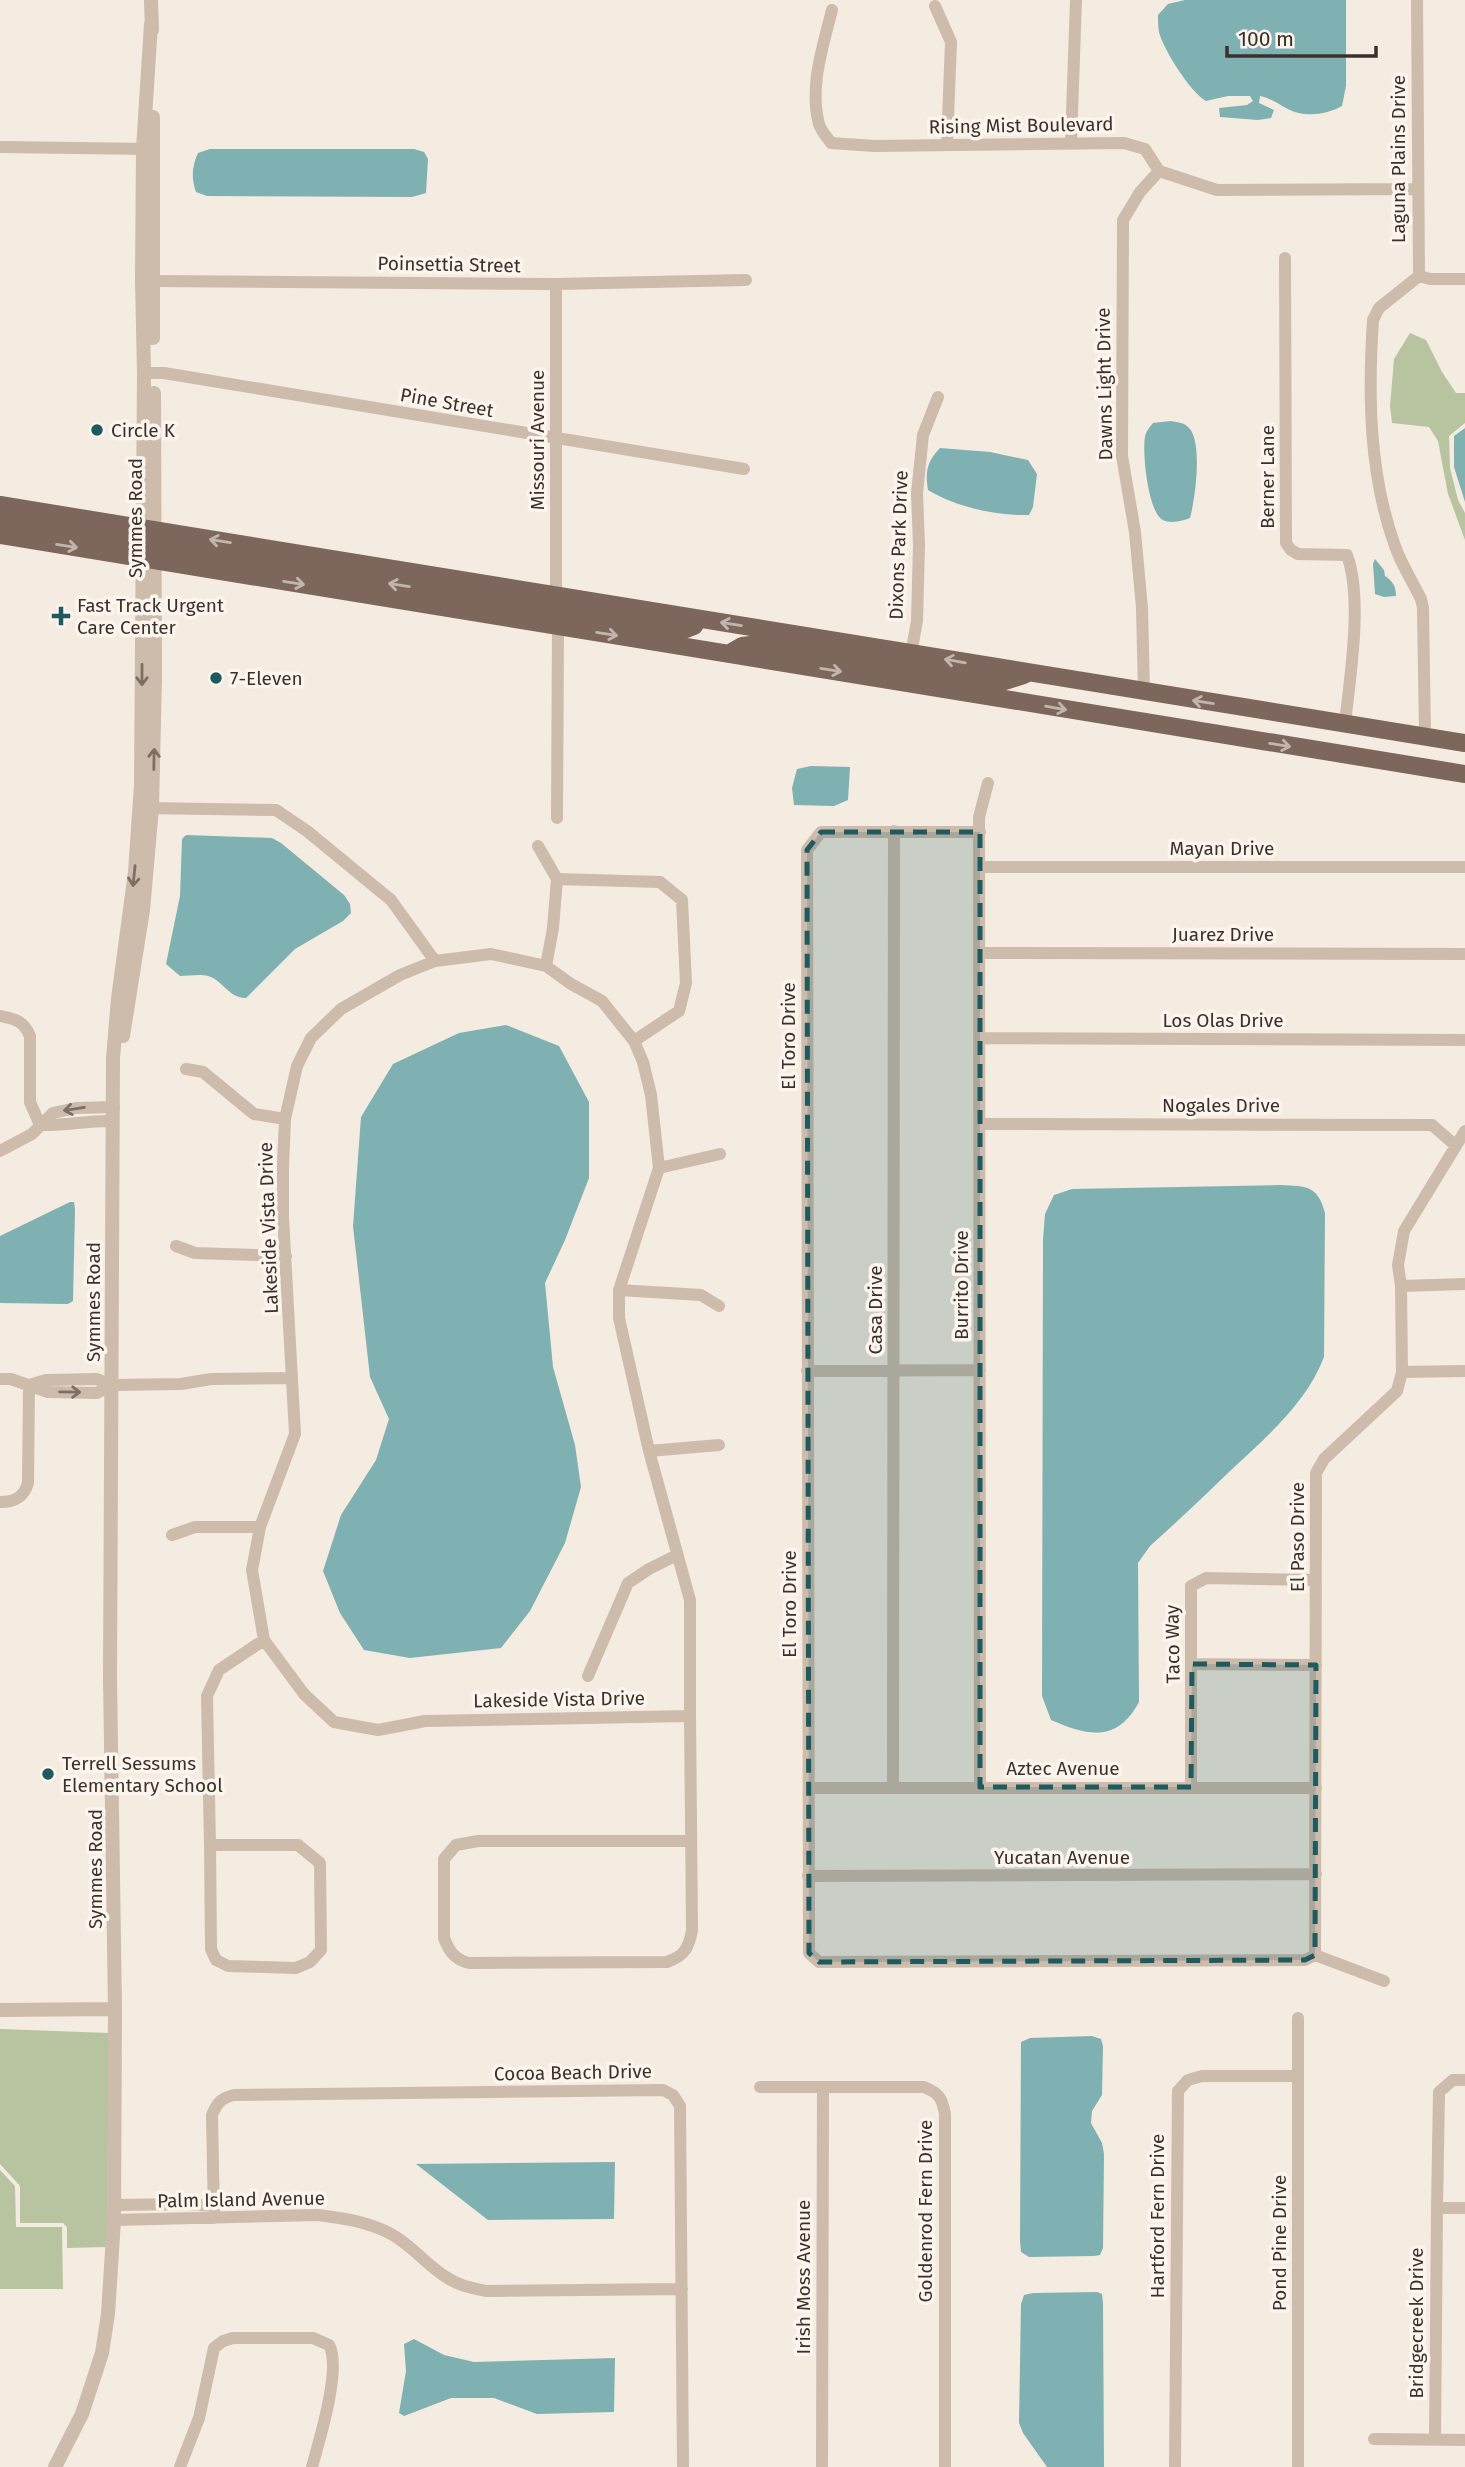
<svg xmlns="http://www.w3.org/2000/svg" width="1465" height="2467" viewBox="0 0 1465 2467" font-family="'Fira Sans',sans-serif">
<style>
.green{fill:#b8c4a0}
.water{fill:#7fb0b2}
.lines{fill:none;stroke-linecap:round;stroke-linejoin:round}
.minor{stroke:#cdbbac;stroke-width:12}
.tertiary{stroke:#cdbbac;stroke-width:14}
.primary{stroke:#7d675c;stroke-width:18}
.oneway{stroke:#c2b5ac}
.oneway2{stroke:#7d6f65}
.marked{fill:#1f5a5e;fill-opacity:0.2;stroke:#1f5a5e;stroke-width:5;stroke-dasharray:14 9;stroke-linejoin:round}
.poi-dot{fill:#1f5a5e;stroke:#fbf5ee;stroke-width:2.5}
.labels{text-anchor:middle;stroke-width:7;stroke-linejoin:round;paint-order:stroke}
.street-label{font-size:19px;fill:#3b302b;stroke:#fbf5ee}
.poi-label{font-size:19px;fill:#3b302b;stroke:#fbf5ee;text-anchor:start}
</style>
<rect width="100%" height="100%" fill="#f4ebe1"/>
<path class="green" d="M1410,333L1426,340L1442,372L1456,393H1465V423L1449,436L1450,468L1458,500L1465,513V540L1448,494L1438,441L1429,427L1392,423L1390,406L1394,359Z
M0,2029L109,2033L107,2247L67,2248V2227L63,2223H20V2186L0,2164Z
M0,2170L15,2186L16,2227H62L63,2289H0Z"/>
<path class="water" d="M1185,0H1346V86L1342,106C1326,115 1303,118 1286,108C1277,103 1270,98 1260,96L1259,103L1274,110L1271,118L1258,120L1220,117L1219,108L1247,105L1253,101L1250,96H1228L1206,101C1191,93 1163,49 1159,32C1158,27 1158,20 1158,15L1168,4Z
M210,149H414L424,152L428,159L426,193L412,197L207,196L196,192C191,178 192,166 198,153Z
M1171,421C1176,422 1184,423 1187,426C1204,438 1195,500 1190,518C1182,521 1171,524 1163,520C1148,513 1142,452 1145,437C1146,431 1150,427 1153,423Z
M1465,428V502L1454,467V436Z
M940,448L990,452L1028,460L1037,474L1033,507L1029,515C996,516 956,507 928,490C925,471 927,462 940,448Z
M1375,559L1384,570L1385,576C1393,581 1396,587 1396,596L1384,597L1375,594L1373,564Z
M811,766L850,767L848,800L834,806L794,805L792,788L797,769Z
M186,835L272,838L281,843L344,895L350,904L351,913L343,921L295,949L246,998C228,998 223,980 208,976C200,974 188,976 180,976L166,964L180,896L182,839Z
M506,1025L559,1046L589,1102V1178L565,1240L545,1283L553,1367L575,1445L581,1487L565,1543L530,1611L501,1648L410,1658L364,1650L340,1613L323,1571L341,1515L376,1460L389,1419L370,1377L353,1226L361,1117L393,1064L459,1033Z
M1281,1185C1307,1186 1318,1186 1325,1213L1324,1357C1306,1404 1265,1438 1229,1472C1203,1497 1177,1522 1150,1546L1138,1563L1139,1702C1117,1743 1088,1736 1051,1720L1042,1696L1043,1240L1045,1214L1054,1195L1072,1189Z
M70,1202H74L75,1209L73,1301L68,1304L0,1303V1236Z
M1092,2036L1101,2039L1103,2046L1102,2095L1092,2111L1091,2123L1102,2143L1104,2154L1103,2248L1100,2255L1094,2256L1029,2257L1021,2252L1020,2241L1021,2042L1030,2038Z
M615,2162L614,2219L488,2220L416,2164Z
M1097,2292L1102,2294L1103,2303L1104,2467H1047L1023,2433L1019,2423L1021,2304L1024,2295L1033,2293Z
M414,2339L444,2355L474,2362L615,2358L614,2412L537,2414L494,2398H451L404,2416L399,2413L406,2371L404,2344Z"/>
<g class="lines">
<path class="minor" d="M1417,0L1419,276
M935,6L951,42L947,144
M832,10C823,46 809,87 819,124C821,131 827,137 831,143L874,146L1124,143L1145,149L1159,171L1217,190L1417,189
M1071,142L1076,0
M0,147L150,149
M1285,258L1286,543L1291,550L1298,554L1347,555C1363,599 1350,676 1345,724
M1419,276L1379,308L1373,320C1368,395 1369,474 1395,546C1401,564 1413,582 1421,599L1423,608L1425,736
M1419,276L1430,279H1465
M152,281L556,284L746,280
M556,284V595
M144,373H164L744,469
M911,654L917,621L919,545L917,493L923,435L938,397
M1144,692L1142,608L1135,532L1122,456L1123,220L1140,192L1159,171
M144,808L276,810L307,831L391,900L435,961
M557,818L558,626
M980,832H821L807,850L809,1953L819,1962L1305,1960L1315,1955L1384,1981
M538,846L557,879L553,928L546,966
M980,867H1465
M557,879L660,882L682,900L686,983L679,1011L634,1041
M980,953L1465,954
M491,954L546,966L571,984L602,1001L634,1041L643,1062L651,1095L659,1168L619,1290V1318L649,1451L690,1600V1716L425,1721L378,1730L334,1722L304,1694L264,1640L252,1570L260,1527L295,1434L283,1217V1166L285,1119L297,1066L311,1038L341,1009L400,975L435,961Z
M0,1016C15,1019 24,1021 30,1036V1102L40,1125
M980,1038L1465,1040
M186,1069L203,1072L254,1114L285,1119
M980,1124L1432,1125L1455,1145
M40,1125C65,1126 89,1120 113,1121
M0,1151L32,1134L53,1113L76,1108L114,1107
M659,1168L720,1154
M176,1246L195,1253L286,1256
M1401,1286L1465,1284
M619,1290L701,1295L719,1306
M807,1371L980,1370
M1402,1372L1465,1371
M0,1379H11L48,1392L97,1393L111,1385
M29,1385L46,1380L97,1379L111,1385L181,1384L211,1379L292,1378
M649,1451L719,1445
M0,1502C15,1502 24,1497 28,1483L29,1385
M172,1535L195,1527H260
M1192,1664L1316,1665
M588,1676L628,1583L649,1569L677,1555
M690,1716L692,1930C689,1948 684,1956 667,1962L469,1963C455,1960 449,1951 444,1938V1859L456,1845L478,1841H691
M980,1787L979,817L988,783
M1191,1787V1586L1206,1578L1316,1580
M810,1788H1316
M893,1788L894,831
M210,1845H298L320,1863L321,1950L310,1962L296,1968L228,1966L216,1960L211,1949Z
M210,1845L207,1696L219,1670L264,1640
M808,1876L1316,1874
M1315,1955L1316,1473L1324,1459L1397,1391L1402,1372L1401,1286L1398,1265L1404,1231L1465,1131
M1465,2080H1453L1439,2092L1437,2208H1465
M760,2087H924C939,2093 942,2098 945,2114V2467
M115,2205L186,2204L214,2206
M214,2218L212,2115C217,2103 221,2098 234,2095L663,2090L673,2095L680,2106L683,2467
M114,2220L318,2215C343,2218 369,2222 391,2234C412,2245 426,2265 446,2277C459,2286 472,2288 487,2291L682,2289
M1374,2439L1465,2440
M1435,2439L1437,2208
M180,2467L199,2418L214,2348L223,2341L233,2338H313L329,2345C342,2368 319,2441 312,2467
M822,2467L823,2087
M1175,2467L1178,2091L1188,2080L1202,2076H1298
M1298,2467V2018"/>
<path class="tertiary" d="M151,0L152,30
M153,117V338
M123,1036L143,910L152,808L155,677L154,393
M0,2010L115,2009
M55,2467L82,2414L102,2353L108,2314L114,2220L115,2009L110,1677L113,1058L118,999L135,872L141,785L144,373L142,280L143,149L151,24"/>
<path class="primary" d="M0,505L1465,743
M0,518L154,543
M0,535L1465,774
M143,545L476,596L501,592
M489,608L521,604L684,630L694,626L698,619
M730,653L742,646L759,644L999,683L1024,675"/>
</g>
<defs><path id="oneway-shaft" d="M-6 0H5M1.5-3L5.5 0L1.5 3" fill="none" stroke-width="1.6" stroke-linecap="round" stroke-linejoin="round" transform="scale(1.75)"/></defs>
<g class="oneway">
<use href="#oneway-shaft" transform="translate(220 541) rotate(-171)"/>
<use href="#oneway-shaft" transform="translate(67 546) rotate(9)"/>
<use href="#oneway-shaft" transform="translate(294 583) rotate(9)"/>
<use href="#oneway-shaft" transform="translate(399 585) rotate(-171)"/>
<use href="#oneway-shaft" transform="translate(731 624) rotate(-171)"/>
<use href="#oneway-shaft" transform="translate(607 634) rotate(9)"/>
<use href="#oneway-shaft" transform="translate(955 661) rotate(-170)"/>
<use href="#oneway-shaft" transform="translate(831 670) rotate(9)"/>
<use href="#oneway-shaft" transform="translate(1203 702) rotate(-171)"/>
<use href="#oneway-shaft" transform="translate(1056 708) rotate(10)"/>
<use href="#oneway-shaft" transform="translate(1280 745) rotate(9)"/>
</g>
<g class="oneway2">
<use href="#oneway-shaft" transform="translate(142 675) rotate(90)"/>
<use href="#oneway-shaft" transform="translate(154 759) rotate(-89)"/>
<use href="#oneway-shaft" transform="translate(134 876) rotate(96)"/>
<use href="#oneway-shaft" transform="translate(74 1109) rotate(171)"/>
<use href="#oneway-shaft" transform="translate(70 1392) rotate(1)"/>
</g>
<path class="marked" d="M821,832H980V1787H1191L1192,1664L1316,1665L1315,1955L1305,1960L819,1962L809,1953L807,850Z"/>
<g class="poi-dot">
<circle cx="97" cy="430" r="7"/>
<path d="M57.5 605.5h7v7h7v7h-7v7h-7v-7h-7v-7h7z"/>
<circle cx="216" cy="678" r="7"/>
<circle cx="48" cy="1774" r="7"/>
</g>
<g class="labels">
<g class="street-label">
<text transform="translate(1021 125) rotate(-1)" y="7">Rising Mist Boulevard</text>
<text transform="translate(1398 159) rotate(-90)" y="7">Laguna Plains Drive</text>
<text transform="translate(449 264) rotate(1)" y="7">Poinsettia Street</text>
<text transform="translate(1104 384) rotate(-91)" y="7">Dawns Light Drive</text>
<text transform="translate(447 402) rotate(10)" y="7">Pine Street</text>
<text transform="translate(537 440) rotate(-90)" y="7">Missouri Avenue</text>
<text transform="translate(1267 477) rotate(-90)" y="7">Berner Lane</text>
<text transform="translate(135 518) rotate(-90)" y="7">Symmes Road</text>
<text transform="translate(898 545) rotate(-88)" y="7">Dixons Park Drive</text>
<text x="1222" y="855">Mayan Drive</text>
<text x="1223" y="941">Juarez Drive</text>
<text x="1223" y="1027">Los Olas Drive</text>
<text transform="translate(788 1036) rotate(-90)" y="7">El Toro Drive</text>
<text x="1221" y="1112">Nogales Drive</text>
<text transform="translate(268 1228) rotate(-92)" y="7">Lakeside Vista Drive</text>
<text transform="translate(961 1285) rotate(-90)" y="7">Burrito Drive</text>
<text transform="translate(93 1302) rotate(-90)" y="7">Symmes Road</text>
<text transform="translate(875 1310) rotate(-90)" y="7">Casa Drive</text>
<text transform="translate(1297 1537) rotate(-90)" y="7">El Paso Drive</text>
<text transform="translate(789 1604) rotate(-90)" y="7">El Toro Drive</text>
<text transform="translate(1172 1644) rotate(-91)" y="7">Taco Way</text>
<text transform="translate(559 1699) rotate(-1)" y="7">Lakeside Vista Drive</text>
<text x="1063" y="1775">Aztec Avenue</text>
<text x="1062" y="1864">Yucatan Avenue</text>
<text transform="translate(95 1869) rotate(-90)" y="7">Symmes Road</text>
<text transform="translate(573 2072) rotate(-1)" y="7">Cocoa Beach Drive</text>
<text transform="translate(241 2199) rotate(-1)" y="7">Palm Island Avenue</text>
<text transform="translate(925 2211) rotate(-90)" y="7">Goldenrod Fern Drive</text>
<text transform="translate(1157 2216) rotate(-90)" y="7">Hartford Fern Drive</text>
<text transform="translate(1279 2243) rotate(-90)" y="7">Pond Pine Drive</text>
<text transform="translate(803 2277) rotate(-90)" y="7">Irish Moss Avenue</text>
<text transform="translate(1416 2323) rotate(-90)" y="7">Bridgecreek Drive</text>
</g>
<g class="poi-label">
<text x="111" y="437">Circle K</text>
<text x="77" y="612">Fast Track Urgent<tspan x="77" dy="22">Care Center</tspan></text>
<text x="230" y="685">7-Eleven</text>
<text x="62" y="1770">Terrell Sessums<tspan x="62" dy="22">Elementary School</tspan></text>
</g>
</g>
<path d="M1227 46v10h149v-10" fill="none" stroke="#3b302b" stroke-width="3.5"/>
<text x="1238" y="46" font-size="21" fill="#3b302b" stroke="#fbf5ee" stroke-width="5" paint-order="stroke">100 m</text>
</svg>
